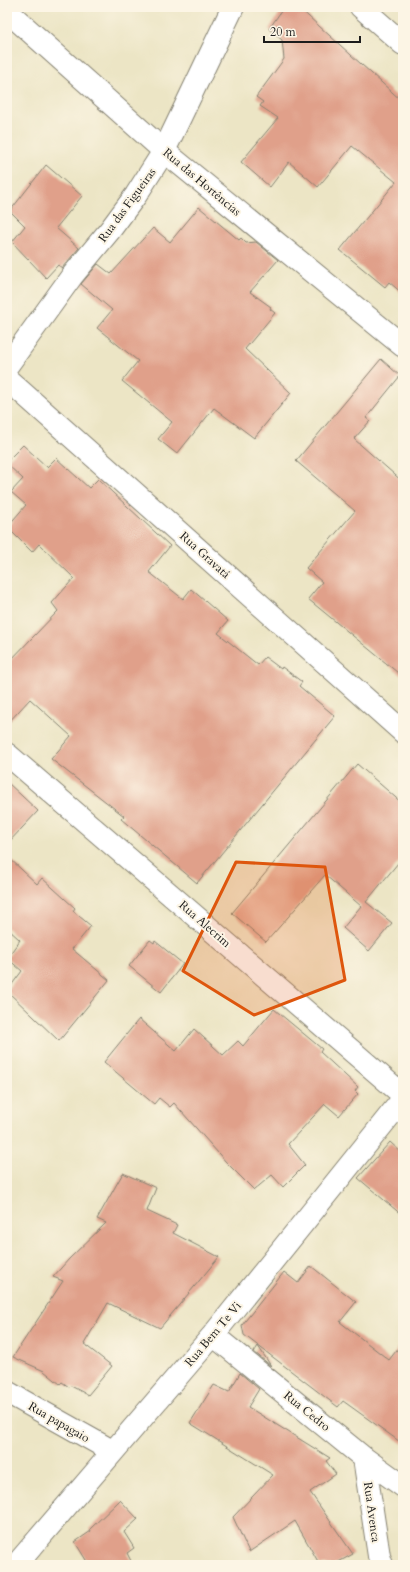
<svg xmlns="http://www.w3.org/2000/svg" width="410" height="1572" viewBox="0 0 410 1572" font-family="Cardo,serif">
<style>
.building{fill:#e0a08a}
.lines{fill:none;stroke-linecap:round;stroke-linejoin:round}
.minor-casing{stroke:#848070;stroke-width:24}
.minor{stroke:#fff;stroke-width:22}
.marked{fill:#de560d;fill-opacity:0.2;stroke:#de560d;stroke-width:3;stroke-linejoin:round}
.labels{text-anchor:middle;stroke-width:4;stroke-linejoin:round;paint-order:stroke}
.street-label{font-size:12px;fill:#1c1c1c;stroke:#fcf5e5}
</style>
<rect width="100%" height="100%" fill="#fcf5e5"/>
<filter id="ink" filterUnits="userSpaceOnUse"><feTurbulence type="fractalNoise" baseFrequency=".025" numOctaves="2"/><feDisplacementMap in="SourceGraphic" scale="8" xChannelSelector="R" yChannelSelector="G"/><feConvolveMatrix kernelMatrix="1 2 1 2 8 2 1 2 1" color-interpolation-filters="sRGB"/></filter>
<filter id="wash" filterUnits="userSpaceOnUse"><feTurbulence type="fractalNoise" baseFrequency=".012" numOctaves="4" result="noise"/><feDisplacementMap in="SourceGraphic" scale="16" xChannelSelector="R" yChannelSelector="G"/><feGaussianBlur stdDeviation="0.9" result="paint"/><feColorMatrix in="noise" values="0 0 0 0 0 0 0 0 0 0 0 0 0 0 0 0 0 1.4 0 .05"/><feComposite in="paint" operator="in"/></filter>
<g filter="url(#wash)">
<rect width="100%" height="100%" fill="#ece5c5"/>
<g id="blocks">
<path class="building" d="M284,7H298L403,102V294L389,282L385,287L340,250L396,182L352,146L318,187L289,162L270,187L241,162L278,118L260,106L263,102L256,97L284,59L282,40L269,29Z
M46,165L82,196L56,228L79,248L62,268L58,265L46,278L12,242L25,226L10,211Z
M199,207L239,240L241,238L246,243L256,242L278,260L250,292L271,307L270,309L275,313L245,349L291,393L254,438L214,408L177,454L158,439L172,422L122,381L138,361L97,328L112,310L81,284L98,264L111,274L153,228L170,242Z
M381,359L400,376L366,418L370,421L354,439L403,482V677L308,599L322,582L306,568L355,511L296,461Z
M23,445L47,467L56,458L89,488L98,479L170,546L149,572L183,599L191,589L228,621L218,633L258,665L265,657L281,669L282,667L302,682L299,686L335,716L197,883L121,819L124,816L51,759L71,736L30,699L7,724V664L58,611L52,603L74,578L39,544L32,552L7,527L26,505L11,492L23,479L7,464V461Z
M357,764L403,804V857L366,902L392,923L369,951L343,928L361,906L325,875L266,942L232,913Z
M7,782L38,811L7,844Z
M7,856L37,884L42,878L75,908L73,911L91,926L72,949L109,980L59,1041L7,991L22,971L7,958L20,940L7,928Z
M150,940L154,943L155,941L183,964L161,992L129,966Z
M274,1009L322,1049L320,1052L358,1087L355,1091L358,1094L339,1116L325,1104L288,1144L305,1165L283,1187L272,1175L254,1190L226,1162L174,1103L170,1107L159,1098L154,1104L104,1062L139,1019L176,1051L194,1029L223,1055L238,1041L243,1046Z
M390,1142L403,1154V1216L358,1178Z
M123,1173L156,1188L147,1211L177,1225L173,1233L219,1257L160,1328L108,1303L84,1344L112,1366L88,1395L71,1386L69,1387L62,1382L60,1384L44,1371L13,1357L63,1281L53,1277L69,1259L106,1223L97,1219Z
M311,1266L356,1302L340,1322L389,1360L403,1342V1444L343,1401L338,1407L244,1335L242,1325L284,1272L298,1283Z
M258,1346L271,1366L254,1352Z
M240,1373L259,1389L248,1407L330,1458L326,1461L336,1474L310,1492L353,1554L333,1565H320L295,1521L249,1552L233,1517L273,1475L190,1423L214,1385L229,1392Z
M120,1500L138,1519L124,1532L134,1548L127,1553L133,1565H89L75,1542L91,1531L90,1529Z"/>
</g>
</g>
<g filter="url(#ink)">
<use href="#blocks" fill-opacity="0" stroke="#848070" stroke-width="1"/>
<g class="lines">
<defs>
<path id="minor" d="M361,7L403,44
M7,11L164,151L403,346
M7,366L72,276L110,230L136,195L164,151L233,7
M7,379L403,732
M7,754L403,1095
M213,1335L364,1458L403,1486
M7,1392L112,1451
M364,1458L379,1556L382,1565
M16,1565L213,1335L403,1099"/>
</defs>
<use href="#minor" class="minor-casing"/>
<use href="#minor" class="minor"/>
</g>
</g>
<path class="marked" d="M236,862L325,867L345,980L254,1015L183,971Z"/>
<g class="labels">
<g class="street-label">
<text transform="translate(202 182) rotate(40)" y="4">Rua das Hortências</text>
<text transform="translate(127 205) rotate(-54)" y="4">Rua das Figueiras</text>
<text transform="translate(205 555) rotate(42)" y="4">Rua Gravatá</text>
<text transform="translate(205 924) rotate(41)" y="4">Rua Alecrim</text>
<text transform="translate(213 1334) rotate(-50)" y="4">Rua Bem Te Vi</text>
<text transform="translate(307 1411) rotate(39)" y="4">Rua Cedro</text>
<text transform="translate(59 1422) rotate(30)" y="4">Rua papagaio</text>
<text transform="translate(372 1512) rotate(82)" y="4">Rua Avenca</text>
</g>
</g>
<rect width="410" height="1572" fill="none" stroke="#fcf5e5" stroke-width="24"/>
<path d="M264 36v6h96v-6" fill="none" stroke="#1c1c1c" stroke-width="2"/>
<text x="270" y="36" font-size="12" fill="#1c1c1c" stroke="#fcf5e5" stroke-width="3" paint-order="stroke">20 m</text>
</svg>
